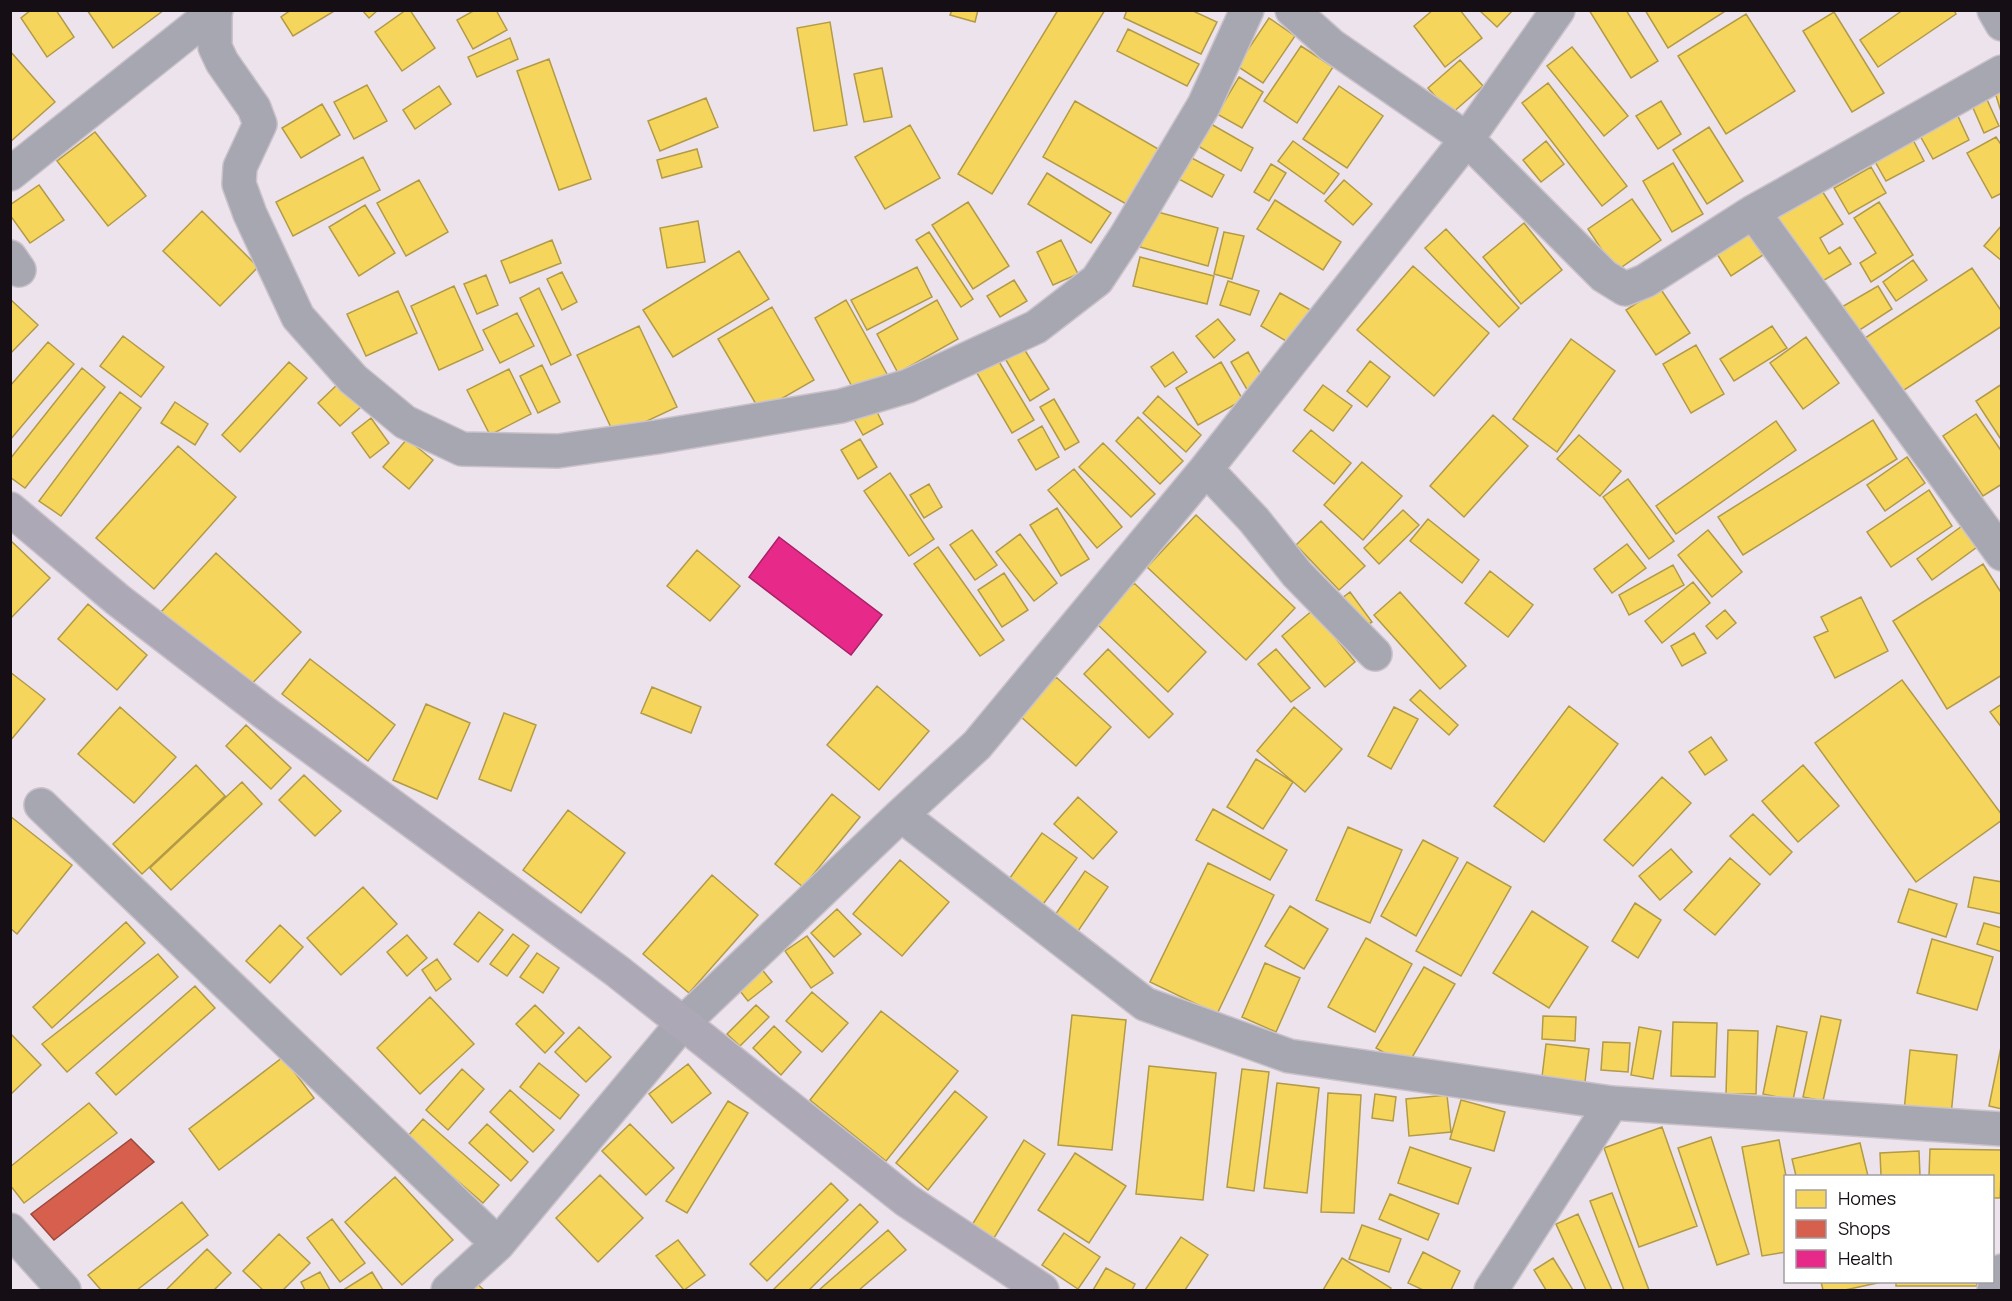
<svg xmlns="http://www.w3.org/2000/svg" width="2012" height="1301" viewBox="0 0 2012 1301" font-family="Manrope,sans-serif">
<style>
.homes{fill:#f6d55c;stroke:#b29a47;stroke-width:1.5}
.shops{fill:#d6604d;stroke:#9c483c;stroke-width:1.5}
.health{fill:#e7298a;stroke:#a82167;stroke-width:1.5}
.lines{fill:none;stroke-linecap:round;stroke-linejoin:round}
.minor-casing{stroke:#cac2ca;stroke-width:36}
.major-casing{stroke:#cac2ca;stroke-width:36}
.minor{stroke:#a7a7b2;stroke-width:33}
.major{stroke:#aca8b6;stroke-width:33}
</style>
<rect width="100%" height="100%" fill="#ede3ed"/>
<path class="homes" d="M31,10H56L74,37L47,57L21,18Z
M87,10H164L113,48Z
M291,10H336L293,36L281,17Z
M362,10H378L369,18Z
M406,10H410L435,48L402,71L375,32Z
M475,10H496L507,30L473,49L457,20Z
M952,10H978L975,22L950,15Z
M1058,10H1105L992,194L958,174Z
M1127,10H1191L1217,22L1201,54L1124,18Z
M1433,10H1460L1482,38L1445,67L1414,26Z
M1479,10H1513L1497,27Z
M1589,10H1626L1658,61L1631,78Z
M1645,10H1727L1668,48Z
M1903,10H1954L1956,14L1878,67L1860,40Z
M1834,12L1884,93L1852,112L1803,31Z
M1746,14L1795,91L1726,134L1678,56Z
M1269,18L1295,36L1263,83L1237,66Z
M830,22L847,125L814,131L797,28Z
M1128,29L1199,64L1187,86L1117,51Z
M510,38L518,59L477,77L468,57Z
M1301,46L1333,67L1297,123L1264,101Z
M1572,47L1628,116L1604,136L1547,66Z
M10,51L55,102L10,142Z
M549,59L591,179L559,190L517,71Z
M1460,60L1483,86L1451,114L1428,88Z
M882,68L892,117L864,122L854,74Z
M1239,77L1263,92L1242,128L1217,114Z
M1548,83L1627,186L1602,206L1522,103Z
M367,85L387,121L354,139L334,102Z
M439,86L451,104L415,129L403,110Z
M1339,86L1383,116L1347,168L1303,139Z
M2002,86V115L1994,89Z
M1984,93L1999,126L1984,133L1970,101Z
M706,98L718,127L660,151L648,121Z
M1075,101L1160,150L1128,205L1043,157Z
M1661,101L1681,134L1658,149L1636,116Z
M322,104L340,135L301,158L282,128Z
M1956,112L1969,140L1933,159L1918,132Z
M1204,120L1253,148L1241,171L1191,142Z
M910,125L940,178L885,209L855,157Z
M1709,127L1743,181L1707,204L1673,150Z
M95,132L146,196L108,226L57,161Z
M1911,136L1924,161L1886,181L1873,158Z
M1996,137L2002,146V193L1992,198L1967,153Z
M1293,141L1339,174L1324,194L1278,161Z
M1546,141L1564,164L1541,182L1523,160Z
M697,149L702,167L662,178L657,160Z
M1186,155L1224,175L1212,197L1175,177Z
M363,157L380,190L293,236L276,202Z
M1673,163L1703,214L1672,232L1643,181Z
M1271,164L1286,173L1269,201L1254,192Z
M1871,167L1886,193L1849,214L1834,188Z
M1047,173L1111,213L1091,243L1028,204Z
M419,180L448,232L406,256L377,203Z
M1344,180L1372,204L1353,225L1325,201Z
M39,185L64,220L30,243L10,215V205Z
M1819,186L1843,224L1820,238L1829,254L1840,247L1851,264L1811,288L1769,217Z
M1632,199L1661,240L1616,271L1588,229Z
M1275,200L1341,242L1323,270L1257,229Z
M968,202L1009,266L973,289L932,225Z
M1879,202L1913,255L1871,282L1860,263L1876,253L1854,218Z
M365,205L395,253L359,276L329,227Z
M1150,210L1218,228L1208,266L1140,247Z
M202,211L258,267L220,306L163,251Z
M698,221L705,262L667,268L660,228Z
M1524,223L1562,270L1521,304L1483,257Z
M2002,225V261L1984,246Z
M1446,229L1519,308L1499,327L1425,248Z
M929,232L973,299L961,307L916,240Z
M1224,232L1244,236L1232,279L1214,274Z
M1749,234L1763,255L1731,276L1717,254Z
M552,240L561,263L510,283L501,261Z
M1061,240L1078,274L1053,285L1037,252Z
M739,251L769,299L673,357L643,310Z
M1140,257L1214,276L1207,304L1133,286Z
M1913,260L1927,280L1896,301L1883,282Z
M1413,266L1489,333L1434,396L1357,330Z
M917,267L932,297L867,330L851,300Z
M1972,268L2002,312V326L1898,394L1862,340Z
M562,272L577,302L562,310L547,279Z
M486,275L498,305L477,314L464,284Z
M1014,280L1027,301L1000,317L987,296Z
M1228,281L1259,291L1250,315L1220,305Z
M454,286L483,350L439,370L411,306Z
M1878,286L1892,309L1855,333L1840,308Z
M539,288L571,355L551,365L520,298Z
M1660,288L1690,333L1656,355L1626,310Z
M398,291L417,333L366,356L347,314Z
M1280,293L1316,313L1296,347L1261,326Z
M10,299L38,325L10,354Z
M846,300L887,374L855,392L815,318Z
M937,300L958,339L898,373L877,334Z
M772,307L814,380L760,411L718,339Z
M517,313L534,346L500,363L483,330Z
M1218,319L1235,340L1214,358L1196,336Z
M639,326L677,407L615,436L577,355Z
M1772,326L1787,348L1734,381L1720,359Z
M123,336L164,367L141,397L100,366Z
M1806,337L1839,383L1803,409L1770,363Z
M1571,339L1615,371L1557,452L1513,419Z
M48,342L74,364L10,440V386Z
M1021,344L1049,389L1030,401L1003,355Z
M1696,345L1724,394L1691,413L1663,364Z
M1173,352L1187,372L1165,387L1151,367Z
M1248,352L1266,383L1249,393L1231,362Z
M995,355L1034,420L1012,433L974,368Z
M1370,361L1390,377L1367,407L1347,391Z
M289,362L307,378L240,452L222,435Z
M1221,362L1243,400L1198,425L1176,388Z
M542,365L560,402L538,413L520,376Z
M82,368L105,387L25,488L10,477V459Z
M509,369L531,414L490,435L467,390Z
M339,383L362,406L340,426L318,403Z
M2002,384V441L1976,401Z
M1323,385L1352,406L1333,431L1304,410Z
M120,392L141,408L61,516L39,501Z
M1158,396L1201,435L1186,452L1143,413Z
M1054,399L1079,442L1065,450L1040,407Z
M871,400L883,424L863,435L850,412Z
M175,402L208,424L195,445L161,423Z
M1976,414L2002,452V484L1983,496L1943,436Z
M1493,415L1528,446L1464,517L1430,486Z
M1138,417L1183,461L1160,484L1116,441Z
M371,418L389,443L370,458L352,433Z
M1873,420L1897,459L1743,555L1718,517Z
M1776,421L1796,450L1676,534L1656,506Z
M1042,426L1059,457L1036,470L1018,440Z
M1311,430L1351,463L1334,484L1293,451Z
M1579,435L1621,471L1600,496L1557,459Z
M407,439L433,460L409,489L383,467Z
M860,439L877,467L858,479L841,450Z
M1103,443L1155,494L1131,517L1079,467Z
M178,446L236,497L154,589L96,538Z
M1907,457L1925,483L1885,511L1867,485Z
M1362,462L1402,496L1363,540L1324,505Z
M1074,469L1122,527L1097,548L1048,490Z
M890,473L934,539L909,556L864,491Z
M1628,479L1674,541L1649,559L1603,497Z
M929,484L942,507L924,518L910,495Z
M1929,490L1952,526L1891,567L1867,532Z
M1057,508L1089,559L1061,576L1030,525Z
M1403,510L1419,525L1379,564L1364,548Z
M1196,515L1295,608L1246,660L1147,567Z
M1428,519L1479,560L1462,583L1410,541Z
M1321,521L1365,566L1339,590L1296,545Z
M1962,526L1977,547L1932,580L1917,559Z
M972,530L997,565L975,580L950,545Z
M1708,530L1742,572L1712,597L1678,555Z
M1020,534L1057,583L1034,601L996,552Z
M10,540L50,578L10,619Z
M1627,544L1646,568L1612,593L1594,569Z
M938,547L1004,640L980,656L914,564Z
M697,550L740,586L710,621L667,586Z
M216,553L301,632L245,691L161,612Z
M1983,564L2002,594V675L1947,709L1893,621Z
M1673,565L1684,585L1629,615L1619,595Z
M1490,571L1533,605L1508,637L1465,603Z
M1004,573L1028,610L1002,627L978,590Z
M1693,582L1710,603L1662,643L1645,621Z
M1134,583L1206,652L1168,692L1096,623Z
M1350,592L1372,622L1358,631L1337,602Z
M1400,592L1466,666L1440,689L1374,615Z
M1861,597L1888,651L1835,678L1814,637L1828,631L1821,617Z
M88,604L147,655L117,690L58,639Z
M1313,610L1355,662L1325,687L1282,636Z
M1725,610L1736,623L1717,639L1706,626Z
M1694,633L1706,653L1682,666L1671,646Z
M1108,649L1173,714L1149,738L1084,674Z
M1276,649L1310,688L1291,702L1258,664Z
M310,659L395,725L368,761L282,694Z
M10,672L45,699L10,741Z
M1056,677L1111,727L1076,766L1020,716Z
M1902,680L2002,815V820L1916,882L1815,743Z
M877,686L929,731L879,790L827,745Z
M652,687L701,707L691,733L641,713Z
M1420,690L1458,725L1449,735L1410,700Z
M426,704L470,723L437,799L393,780Z
M2002,704V728L1990,712Z
M1569,706L1618,744L1544,842L1494,806Z
M120,707L176,757L134,803L78,754Z
M1294,707L1342,749L1305,792L1257,751Z
M1394,707L1418,719L1391,769L1368,756Z
M504,713L536,725L511,791L479,779Z
M246,725L291,768L271,789L226,746Z
M1711,737L1727,760L1705,775L1689,752Z
M1256,759L1293,782L1263,829L1227,807Z
M196,765L225,796L142,874L113,844Z
M1803,765L1839,806L1798,842L1762,801Z
M304,775L341,811L315,836L279,800Z
M1662,777L1691,803L1633,866L1604,840Z
M242,782L262,804L171,890L150,868Z
M832,794L860,817L803,887L775,864Z
M1078,797L1117,832L1093,859L1054,824Z
M1213,809L1287,850L1270,880L1196,840Z
M568,810L625,853L581,913L523,870Z
M1753,814L1792,852L1770,875L1730,836Z
M10,816L72,865L17,934L10,928Z
M1348,827L1402,850L1370,923L1316,900Z
M1042,833L1077,858L1041,907L1007,882Z
M1423,840L1458,858L1416,936L1381,916Z
M1671,849L1692,872L1660,900L1639,876Z
M1730,858L1760,884L1715,935L1684,910Z
M900,860L949,902L902,956L853,914Z
M1467,862L1511,887L1461,976L1416,951Z
M1208,863L1274,895L1217,1014L1150,982Z
M1085,871L1108,887L1076,934L1053,918Z
M712,875L758,915L689,993L643,954Z
M1974,877L2002,882V914L1968,907Z
M363,887L397,924L341,975L307,938Z
M1909,889L1957,904L1946,937L1898,922Z
M1635,903L1661,920L1638,958L1612,941Z
M1290,906L1328,929L1304,969L1265,946Z
M837,909L861,934L834,957L811,933Z
M1532,911L1588,947L1549,1008L1493,973Z
M479,912L503,930L478,962L454,944Z
M126,922L145,943L52,1028L33,1007Z
M1984,923L2002,928V952L1977,944Z
M280,925L303,947L270,983L246,961Z
M513,934L529,946L507,976L490,964Z
M407,935L427,958L407,976L387,952Z
M807,936L833,973L811,988L785,951Z
M1366,938L1412,964L1375,1032L1328,1007Z
M1932,939L1993,957L1977,1010L1917,993Z
M537,953L559,968L543,993L520,977Z
M158,954L178,977L67,1072L42,1044Z
M437,959L451,979L436,991L422,970Z
M1265,963L1300,978L1276,1032L1242,1017Z
M760,967L772,982L748,1001L736,986Z
M1424,967L1455,984L1407,1066L1376,1048Z
M195,986L215,1008L116,1095L96,1073Z
M812,992L848,1023L822,1052L786,1021Z
M430,997L474,1044L420,1094L377,1048Z
M535,1005L564,1033L545,1053L516,1024Z
M756,1005L769,1017L740,1046L727,1034Z
M881,1011L958,1071L886,1161L810,1100Z
M1072,1015L1126,1020L1112,1150L1058,1145Z
M1543,1016L1576,1017L1575,1041L1542,1039Z
M1821,1016L1841,1020L1823,1101L1803,1097Z
M1673,1022L1717,1023L1715,1077L1671,1076Z
M774,1026L801,1052L781,1075L753,1048Z
M1777,1026L1807,1032L1793,1100L1763,1094Z
M579,1027L611,1057L586,1082L555,1052Z
M1639,1027L1661,1031L1653,1079L1631,1075Z
M1728,1030L1758,1031L1756,1094H1726Z
M10,1033L41,1065L10,1095Z
M1603,1042L1630,1043L1628,1072L1601,1070Z
M2002,1042V1109L1989,1106Z
M1546,1044L1589,1049L1584,1090L1541,1085Z
M1910,1050L1957,1055L1951,1115L1904,1111Z
M283,1057L314,1098L219,1170L189,1129Z
M539,1063L579,1095L560,1119L520,1087Z
M688,1064L711,1093L672,1123L649,1094Z
M1149,1066L1216,1073L1203,1200L1136,1194Z
M462,1069L484,1089L448,1130L426,1110Z
M1242,1069L1269,1072L1254,1191L1227,1187Z
M1277,1083L1319,1088L1307,1193L1264,1188Z
M510,1090L554,1130L533,1152L490,1112Z
M955,1091L987,1117L928,1190L896,1163Z
M1328,1093L1361,1095L1354,1213L1321,1212Z
M1375,1094L1396,1097L1393,1121L1372,1118Z
M1447,1095L1451,1132L1409,1136L1406,1099Z
M1461,1100L1505,1112L1494,1151L1450,1139Z
M728,1101L748,1113L687,1213L666,1201Z
M89,1103L117,1133L24,1203L10,1185V1167Z
M423,1119L499,1185L483,1203L407,1137Z
M487,1124L528,1162L511,1181L469,1143Z
M630,1124L674,1168L646,1195L602,1151Z
M1662,1127L1697,1226L1639,1247L1604,1148Z
M1711,1137L1749,1254L1717,1265L1678,1148Z
M1024,1140L1045,1154L994,1238L972,1225Z
M1779,1140L1786,1176V1252L1762,1256L1742,1147Z
M1860,1143L1868,1176H1796L1792,1159Z
M1410,1147L1471,1168L1458,1204L1398,1183Z
M1930,1149L2002,1150L2000,1198H1992V1176H1929Z
M1919,1151L1920,1176H1881L1880,1153Z
M1075,1153L1126,1186L1089,1243L1038,1210Z
M600,1175L643,1218L598,1262L556,1218Z
M395,1177L453,1240L402,1285L345,1222Z
M831,1183L848,1200L767,1281L750,1264Z
M1612,1193L1649,1290H1624L1590,1201Z
M1390,1194L1439,1214L1428,1240L1379,1219Z
M182,1202L208,1235L137,1290H101L88,1275Z
M860,1204L878,1222L809,1290H773Z
M1578,1214L1612,1290H1586L1556,1224Z
M332,1219L365,1263L340,1282L307,1238Z
M1362,1225L1401,1239L1389,1272L1349,1259Z
M888,1230L906,1250L859,1290H819Z
M1064,1233L1100,1257L1078,1289L1042,1265Z
M279,1234L310,1263L283,1290H263L243,1271Z
M1181,1237L1208,1255L1185,1290H1145Z
M678,1240L705,1275L684,1290L656,1256Z
M207,1249L231,1273L214,1290H166Z
M1423,1252L1460,1271L1451,1290H1423L1408,1283Z
M1342,1258L1391,1288L1390,1290H1323Z
M1553,1258L1573,1290H1546L1534,1270Z
M1106,1268L1135,1284L1132,1290H1093Z
M320,1272L330,1290H305L301,1282Z
M372,1272L383,1290H346L345,1289Z
M475,1282L484,1290H467Z
M1821,1282H1882L1845,1290H1823Z
M1896,1282H1977V1286H1896Z"/>
<path class="shops" d="M131,1139L154,1162L54,1240L31,1214Z"/>
<path class="health" d="M779,537L882,615L851,655L749,577Z"/>
<g class="lines">
<defs>
<path id="minor" d="M215,10V47L222,62L254,108L260,124L240,167L239,184L250,214L298,317L353,379L405,422L462,449L558,451L657,437L841,406L908,386L1036,327L1097,280L1126,236L1204,105L1247,10
M1292,10L1331,45L1467,139L1604,276L1625,289L1645,281L1753,212L2002,72
M1994,10L2002,24
M10,174L216,10
M1753,212L2002,554
M10,257L19,270
M1206,469L1254,520L1297,574L1375,654
M41,805L498,1244
M901,815L1145,1004L1289,1056L1612,1103L2002,1129
M10,1230L64,1290
M448,1290L498,1244L682,1024L901,815L977,745L1206,469L1467,139L1558,10
M1491,1290L1612,1103
M1994,1290L2002,1271"/>
<path id="major" d="M10,509L118,600L265,713L617,971L906,1200L1042,1290"/>
</defs>
<use href="#minor" class="minor-casing"/>
<use href="#major" class="major-casing"/>
<use href="#minor" class="minor"/>
<use href="#major" class="major"/>
</g>
<rect width="2012" height="1301" fill="none" stroke="#150f15" stroke-width="24"/>
<rect x="1784" y="1175" width="210" height="108" fill="#ffffff" stroke="#a19fa1" stroke-width="1.5"/>
<rect x="1796" y="1190" width="30" height="18" fill="#f6d55c" stroke="#a19fa1" stroke-width="1.5"/>
<text x="1838" y="1205" font-size="18" fill="#150f15">Homes</text>
<rect x="1796" y="1220" width="30" height="18" fill="#d6604d" stroke="#a19fa1" stroke-width="1.5"/>
<text x="1838" y="1235" font-size="18" fill="#150f15">Shops</text>
<rect x="1796" y="1250" width="30" height="18" fill="#e7298a" stroke="#a19fa1" stroke-width="1.5"/>
<text x="1838" y="1265" font-size="18" fill="#150f15">Health</text>
</svg>
